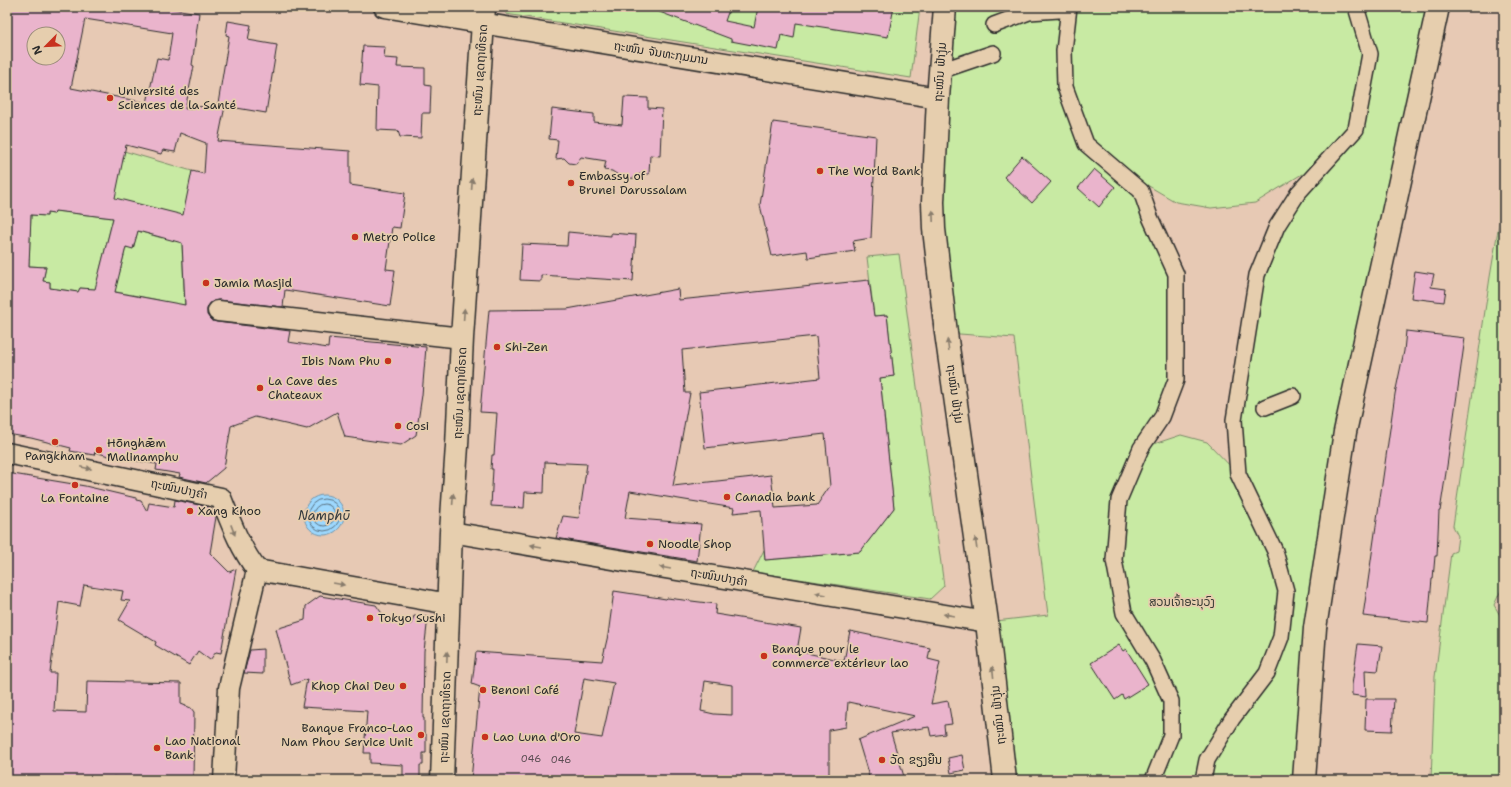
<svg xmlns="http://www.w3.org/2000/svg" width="1511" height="787" viewBox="0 0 1511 787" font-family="'Shantell Sans','Noto Sans Lao',sans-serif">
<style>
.green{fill:#c8eaa3;stroke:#7a8a67;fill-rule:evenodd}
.water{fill:#9dd8fe;stroke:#6f93aa}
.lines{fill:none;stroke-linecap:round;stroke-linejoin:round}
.shore{stroke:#59707f;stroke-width:1}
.building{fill:#eab4cc;stroke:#2b2b2b;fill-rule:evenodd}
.pedestrian-casing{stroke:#2b2b2b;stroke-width:18}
.minor-casing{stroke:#2b2b2b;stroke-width:23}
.tertiary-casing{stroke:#2b2b2b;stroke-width:25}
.trunk-casing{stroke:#2b2b2b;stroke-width:25}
.pedestrian{stroke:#e6ceae;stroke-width:15}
.minor{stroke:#e6ceae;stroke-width:20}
.tertiary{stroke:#e6ceae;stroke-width:22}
.trunk{stroke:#e6ceae;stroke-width:22}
.oneway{fill:#887c6c}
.poi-dot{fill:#c8321e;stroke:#e6ceae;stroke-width:1.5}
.labels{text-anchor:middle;stroke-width:3.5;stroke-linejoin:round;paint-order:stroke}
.number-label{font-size:10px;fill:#5b4d53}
.street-label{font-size:12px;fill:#2b2b2b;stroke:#e6ceae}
.poi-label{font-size:12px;fill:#2b2b2b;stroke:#e6ceae;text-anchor:start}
.park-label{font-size:12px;fill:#3b3e37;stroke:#e6ceae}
.water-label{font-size:13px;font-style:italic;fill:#363c40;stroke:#e6ceae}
</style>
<rect width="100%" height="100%" fill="#e7c9b4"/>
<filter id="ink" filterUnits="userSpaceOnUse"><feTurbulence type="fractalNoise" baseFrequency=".025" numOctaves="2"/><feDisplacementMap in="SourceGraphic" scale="8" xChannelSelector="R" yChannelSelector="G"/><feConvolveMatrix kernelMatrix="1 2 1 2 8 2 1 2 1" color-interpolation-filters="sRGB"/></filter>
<g filter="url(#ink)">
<path class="green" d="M506,7H920L911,78L506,14Z
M945,7H1438L1371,308L1304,780H1005L987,622L1048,615L1014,338L946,333L938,98ZM1302,174L1310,180L1257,275L1234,420L1238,474L1207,442L1181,435L1142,448L1176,380V274L1141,191L1147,185L1176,202L1211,208L1255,203Z
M117,149L192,171L190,205L182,245L185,313L158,308L159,300L111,291L80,288L78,292L50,288V282L43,281L46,267L29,266L31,215L47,216V213L54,214L55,211L113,218L100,270L119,275L126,247L133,248L138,231L162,238L168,212L114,200Z
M1504,204V584L1494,605L1504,622V780H1431L1435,677L1451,553L1456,551L1458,536L1453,526L1490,277L1501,212Z
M899,254L944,586L930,599L753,572L764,550L765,560L860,552L894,508L880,378L894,376L887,315L874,316L867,257Z"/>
<path class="water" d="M304 515a20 20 0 1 1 40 0a20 20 0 1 1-40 0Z"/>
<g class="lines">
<path class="shore" d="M308 515a16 16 0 1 1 32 0a16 16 0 1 1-32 0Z
M313 515a11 11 0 1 1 22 0a11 11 0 1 1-22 0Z"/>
</g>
<path class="building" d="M7,7H161L199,13L192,65L194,66L185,109L218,104L229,36L226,35L228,21L251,25L248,40L277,45L266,113L225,106L218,141L350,151V185L405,193L400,228L392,227L386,269L395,270L390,306L285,290L283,307L219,300L213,301L209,305L207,309V315L211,320L217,322L290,331L288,342L328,348L329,338L426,347L422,395L416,435L401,445L345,437L337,412L307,429L255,417L231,426L224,468L206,483L179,477L180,474L156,470L157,464L112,457L95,452L94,455L70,451L71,448L31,438L7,434ZM85,19L172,33L168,60L157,58L147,103L71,88ZM34,34H58V58H34ZM180,133L206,143L204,174L192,171L183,215L115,198L126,145L161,154L163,150L175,152ZM55,211L113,218L95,289L80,288L78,292L50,288V282L43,281L46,267L29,266L31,215L47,216V213L54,214ZM138,231L182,243L185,305L115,292L126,247L133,249Z
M649,7H730L725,21L754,27L758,7H894L888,37L796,23L794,38L781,35L778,50L731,41V39L649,8Z
M363,46L385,47L384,58L398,59L397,67L425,68V85L431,86L430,113H422L421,138L400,137L398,131L377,130L378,87L360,85Z
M624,97L648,98V108L662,109L660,156L650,155L649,174H640L634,178L624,179L612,171L604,170L606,161L581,157L576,164L569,163L564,158L556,159L558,140L549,139L552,109L594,114V122L622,125Z
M773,122L876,136L871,238L853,241L855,251L808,258L807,251L772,256L760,205Z
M1022,156L1051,182L1032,203L1004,177Z
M1094,169L1115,187L1099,207L1078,188Z
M568,232L611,236V233L636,235L633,281L541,275V281L520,280L522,244L567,246Z
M1415,271L1434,274L1431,287L1446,289L1444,302L1411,298Z
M869,280L874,316L887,315L894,376L880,378L894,508L860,552L765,560L761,510L733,513L734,508L630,491L625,518L701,524L697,561L556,538L563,516L579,518L587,464L545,462L544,493L525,492L524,508L491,506L493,469H491L492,455H494L497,413L480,412L489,310L567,309L678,289L679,300ZM816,336L820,378L699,392L705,448L825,434L830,486L817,505L775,508L771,475L673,486L690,393H685L682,350Z
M1406,331L1465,338L1447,466L1440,511H1439L1437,556H1435L1433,579H1432L1428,623L1363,616L1395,394L1404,351Z
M7,473L85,486L136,498V500L141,501L147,511L149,503L174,507L175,500L209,507L215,513L216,517L210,553L229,572L236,569L221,653L216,652L210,660L198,651L189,665L155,645L156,642L119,620L130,601L121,600L123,591L84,585L80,606L59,602L50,673H56L54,711L86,712L87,681L181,683V704L191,708L194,712L193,780H145L113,777V780H7Z
M614,591L666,599L667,598L716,604L715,614L801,628L797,651L844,661L850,631L930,648L928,659L940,662L931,704L948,701L952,724L944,725L945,734L931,736L929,727L891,733L905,780H870L858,740L915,716L848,702L846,727L829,730V780H471L480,687L472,684L476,652L602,661L608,635ZM584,678L614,683L602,738L574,734ZM705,681L732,685V715L714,714L701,711Z
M320,596L376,605L388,622L411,624L414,616L428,617L424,651L423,718H424V734H426V753H423V765H420V780H403V765L370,763V753H364L367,711L302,707L307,679L291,685L276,629L305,620L306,606Z
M1358,644L1382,646L1378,671L1365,670L1366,697L1352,695V685Z
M1119,645L1123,651L1126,649L1148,684L1124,699L1122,695L1115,700L1091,663Z
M263,649V674L244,673L250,650Z
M1366,699H1394L1392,731L1365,730Z
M962,755L965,770L951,773L948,758Z"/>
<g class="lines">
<defs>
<path id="pedestrian" d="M1069,7L1064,51L1065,87L1086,144L1141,191L1150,217L1176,274V380L1162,417L1141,448L1119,500L1114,560L1124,613L1153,661L1171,701V735L1153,780
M994,25L1029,12L1059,10L1068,7
M940,71L993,53
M1265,407L1293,396
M1203,780L1207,760L1232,719L1267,673L1281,637L1286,591L1275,551L1238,474L1234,420L1257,275L1277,226L1298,193L1356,129L1370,54L1356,7"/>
<path id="minor" d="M384,7L938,98
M218,311L462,338
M7,453L221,498C231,523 240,548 257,570L449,604
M451,532L987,622
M224,780L229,688L257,570"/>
<path id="tertiary" d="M945,7L938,98L933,202L934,229L946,333L987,622L1005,780
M1304,780L1315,628L1345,432L1438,7"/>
<path id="trunk" d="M442,780L451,532L457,446L462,338L484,7"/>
</defs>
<use href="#pedestrian" class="pedestrian-casing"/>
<use href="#minor" class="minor-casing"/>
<use href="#tertiary" class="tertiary-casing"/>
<use href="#trunk" class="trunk-casing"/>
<use href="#pedestrian" class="pedestrian"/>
<use href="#minor" class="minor"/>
<use href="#tertiary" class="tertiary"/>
<use href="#trunk" class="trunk"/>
</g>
<defs><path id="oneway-solid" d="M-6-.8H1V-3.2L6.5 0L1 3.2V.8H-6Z"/></defs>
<g class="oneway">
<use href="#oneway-solid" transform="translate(472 184) rotate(-86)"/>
<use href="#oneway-solid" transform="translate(933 216) rotate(-92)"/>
<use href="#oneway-solid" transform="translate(464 314) rotate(-86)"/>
<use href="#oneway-solid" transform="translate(948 345) rotate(-98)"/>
<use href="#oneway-solid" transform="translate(86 468) rotate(12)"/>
<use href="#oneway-solid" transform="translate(453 499) rotate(-86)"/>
<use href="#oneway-solid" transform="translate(233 530) rotate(69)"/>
<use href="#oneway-solid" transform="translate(976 543) rotate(-98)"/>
<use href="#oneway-solid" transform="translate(536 546) rotate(-170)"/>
<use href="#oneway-solid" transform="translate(665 568) rotate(-170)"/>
<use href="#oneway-solid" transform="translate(339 584) rotate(10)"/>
<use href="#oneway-solid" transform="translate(821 594) rotate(-170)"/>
<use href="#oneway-solid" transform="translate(949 615) rotate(-171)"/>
<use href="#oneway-solid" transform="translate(447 657) rotate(-88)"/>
<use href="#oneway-solid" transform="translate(993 672) rotate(-96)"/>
</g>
</g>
<g class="poi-dot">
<circle cx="110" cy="98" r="4"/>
<circle cx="820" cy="171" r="4"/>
<circle cx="571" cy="183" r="4"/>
<circle cx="355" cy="237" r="4"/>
<circle cx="206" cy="283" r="4"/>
<circle cx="497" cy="347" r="4"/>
<circle cx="388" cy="361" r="4"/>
<circle cx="260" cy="388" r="4"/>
<circle cx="398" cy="426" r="4"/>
<circle cx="55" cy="442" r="4"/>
<circle cx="99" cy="450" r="4"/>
<circle cx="75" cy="485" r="4"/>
<circle cx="727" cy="497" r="4"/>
<circle cx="190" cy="511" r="4"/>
<circle cx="650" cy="544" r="4"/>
<circle cx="370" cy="618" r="4"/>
<circle cx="764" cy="656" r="4"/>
<circle cx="403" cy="686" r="4"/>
<circle cx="483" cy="690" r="4"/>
<circle cx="421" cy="735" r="4"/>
<circle cx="485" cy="737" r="4"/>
<circle cx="157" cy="748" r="4"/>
<circle cx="882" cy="760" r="4"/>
</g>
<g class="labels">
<g class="number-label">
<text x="531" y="762">046</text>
<text x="561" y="763">046</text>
</g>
<g class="street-label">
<text transform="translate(661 53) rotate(9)" y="4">ຖະໜົນ ຈັນທະກຸມມານ</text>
<text transform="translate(480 70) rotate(-86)" y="4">ຖະໜົນ ເຊດຖາທິຣາດ</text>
<text transform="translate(940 72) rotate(-86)" y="4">ຖະໝົນ ຟ້າງຸ່ມ</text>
<text transform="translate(460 393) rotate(-87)" y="4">ຖະໜົນ ເຊດຖາທິຣາດ</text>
<text transform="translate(955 394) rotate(82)" y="4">ຖະໝົນ ຟ້າງຸ່ມ</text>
<text transform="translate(179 489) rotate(12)" y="4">ຖະໜົນປາງຄໍາ</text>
<text transform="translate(719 577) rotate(10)" y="4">ຖະໜົນປາງຄໍາ</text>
<text transform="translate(998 715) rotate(-96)" y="4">ຖະໝົນ ຟ້າງຸ່ມ</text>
<text transform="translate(445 717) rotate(-88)" y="4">ຖະໜົນ ເຊດຖາທິຣາດ</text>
</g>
<g class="poi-label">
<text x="118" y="95">Université des<tspan x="118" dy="14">Sciences de la Santé</tspan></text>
<text x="828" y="175">The World Bank</text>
<text x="579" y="180">Embassy of<tspan x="579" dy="14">Brunei Darussalam</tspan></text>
<text x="363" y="241">Metro Police</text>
<text x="214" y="287">Jamia Masjid</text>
<text x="505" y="351">Shi-Zen</text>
<text x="380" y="365" text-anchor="end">Ibis Nam Phu</text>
<text x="268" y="385">La Cave des<tspan x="268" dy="14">Chateaux</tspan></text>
<text x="406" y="430">Cosi</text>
<text x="107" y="447">Hōnghǣm<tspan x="107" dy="14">Malinamphu</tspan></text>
<text x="55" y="460" text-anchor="middle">Pangkham</text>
<text x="735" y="501">Canadia bank</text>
<text x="75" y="502" text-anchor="middle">La Fontaine</text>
<text x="198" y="515">Xang Khoo</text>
<text x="658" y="548">Noodle Shop</text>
<text x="378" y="622">Tokyo Sushi</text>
<text x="772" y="653">Banque pour le<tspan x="772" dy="14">commerce extérieur lao</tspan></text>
<text x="395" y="690" text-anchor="end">Khop Chai Deu</text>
<text x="491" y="694">Benoni Café</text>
<text x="413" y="732" text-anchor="end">Banque Franco-Lao<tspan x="413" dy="14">Nam Phou Service Unit</tspan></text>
<text x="493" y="741">Lao Luna d'Oro</text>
<text x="165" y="745">Lao National<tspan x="165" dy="14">Bank</tspan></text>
<text x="890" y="764">ວັດ ຂຽງຍືນ</text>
</g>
<g class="park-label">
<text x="1182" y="606">ສວນເຈົ້າອະນຸວົງ</text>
</g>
<g class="water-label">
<text x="324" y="520">Namphū</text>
</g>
</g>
<rect width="1511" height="787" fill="none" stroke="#e6ceae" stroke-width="24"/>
<rect x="12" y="12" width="1487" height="763" fill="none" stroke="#2b2b2b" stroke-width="1.5" filter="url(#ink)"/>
<g transform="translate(46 46) rotate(246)"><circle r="19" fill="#e6ceae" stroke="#9b8d7a"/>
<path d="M0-3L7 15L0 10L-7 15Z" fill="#c8321e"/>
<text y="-6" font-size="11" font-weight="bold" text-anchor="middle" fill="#2b2b2b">N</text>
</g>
</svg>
